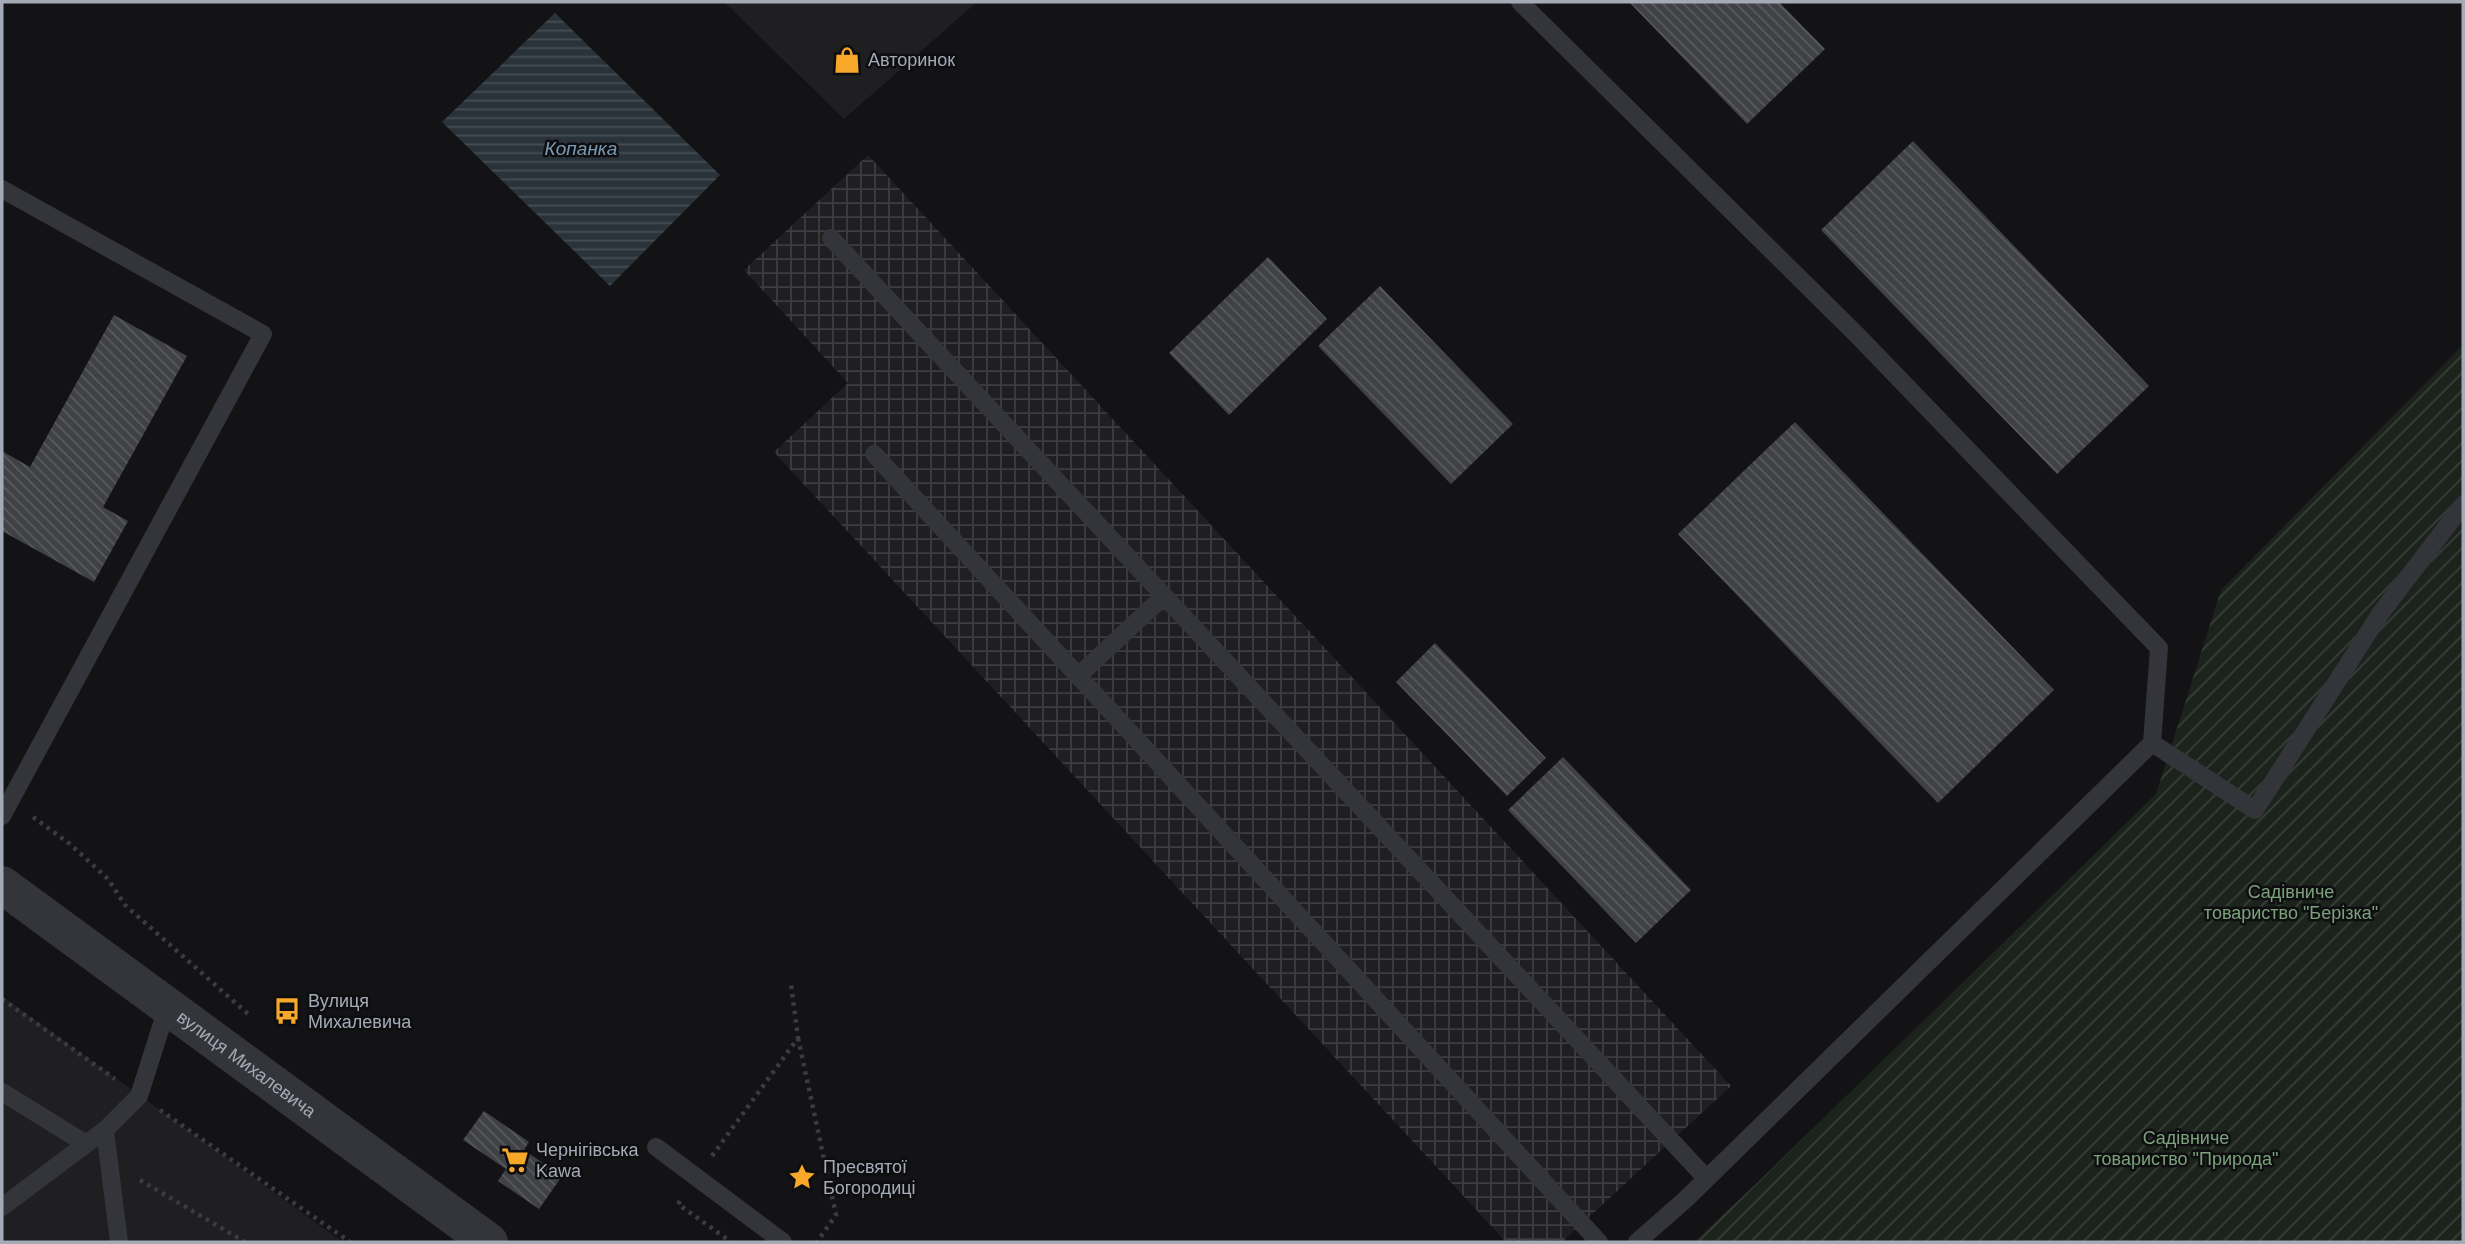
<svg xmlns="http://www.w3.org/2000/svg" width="2465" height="1244" viewBox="0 0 2465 1244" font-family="Helvetica,sans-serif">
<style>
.built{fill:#1f1f22}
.industrial{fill:url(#industrial-grid)}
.garden{fill:url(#garden-furrows)}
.water{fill:url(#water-rules)}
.building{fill:url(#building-back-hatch)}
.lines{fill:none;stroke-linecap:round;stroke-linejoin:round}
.path{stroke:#3a3c41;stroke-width:4.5;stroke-dasharray:3.5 5;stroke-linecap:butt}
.service{stroke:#34353a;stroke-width:18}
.tertiary{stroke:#34353a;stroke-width:38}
.labels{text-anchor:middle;stroke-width:5;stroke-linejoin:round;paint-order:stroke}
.poi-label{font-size:18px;fill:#a4abb6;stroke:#0e0e10;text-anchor:start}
.park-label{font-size:18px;fill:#7ba27b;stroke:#0e0e10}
.street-label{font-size:18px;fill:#a4abb6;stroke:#0e0e10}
.water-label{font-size:19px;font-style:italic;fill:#7a9bb3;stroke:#0e0e10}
</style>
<defs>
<pattern id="industrial-grid" width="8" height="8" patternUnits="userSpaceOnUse" patternTransform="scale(1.75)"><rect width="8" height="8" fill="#1f1f22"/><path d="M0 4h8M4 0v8" fill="none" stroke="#3d3d40"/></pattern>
<pattern id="garden-furrows" width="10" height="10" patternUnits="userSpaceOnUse" patternTransform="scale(1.75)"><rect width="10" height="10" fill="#1b231c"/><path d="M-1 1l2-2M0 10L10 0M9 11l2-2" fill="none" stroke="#39403b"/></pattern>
<pattern id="water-rules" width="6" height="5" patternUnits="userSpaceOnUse" patternTransform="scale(1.75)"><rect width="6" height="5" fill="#293339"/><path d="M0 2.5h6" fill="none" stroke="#454e53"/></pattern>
<pattern id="building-back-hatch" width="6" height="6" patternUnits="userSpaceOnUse" patternTransform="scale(1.75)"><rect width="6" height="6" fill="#3f4145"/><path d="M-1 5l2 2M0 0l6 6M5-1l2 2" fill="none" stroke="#585a5e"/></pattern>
</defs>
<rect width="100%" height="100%" fill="#131315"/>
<path class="built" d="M724,2H977L844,119Z
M2,996L343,1242H2Z"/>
<path class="industrial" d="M868,155L1731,1086L1562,1242H1506L774,452L848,383L744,270Z"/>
<path class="garden" d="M2463,345V1242H1694L1754,1186L2156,794L2221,590Z"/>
<path class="water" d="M555,13L720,175L610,286L442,122Z"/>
<path class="building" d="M1629,2H1779L1825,49L1747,124Z
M1913,141L2149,386L2057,474L1821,230Z
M1268,257L1327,319L1229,415L1169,353Z
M1380,286L1513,424L1451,484L1318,346Z
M114,315L187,356L103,507L128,521L94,582L2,531V451L30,467Z
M1795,422L2054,690L1938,803L1678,534Z
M1435,643L1546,758L1507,796L1396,682Z
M1563,757L1691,890L1636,943L1508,810Z
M484,1111L529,1142L524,1150L562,1176L539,1209L498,1181L506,1169L463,1140Z"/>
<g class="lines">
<path class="path" d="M33,817L70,844L108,879L125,905L248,1014
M2,999L115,1079
M798,1038L836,1215L817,1242
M160,1110L350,1242
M712,1156L798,1038L791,984
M140,1180L245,1242
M680,1201L678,1204L731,1242"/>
<path class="service" d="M1520,2L1857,335L2159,648L2152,743L1686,1199L1637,1242
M2,189L263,334L2,816
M831,238L1706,1178
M874,454L1599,1242
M1078,676L1164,596
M2152,743L2255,810L2380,614L2463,505
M2,1092L86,1144L105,1130L139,1096L167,1008
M105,1130L119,1242
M656,1147L783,1242
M2,1207L86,1144"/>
<path class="tertiary" id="s1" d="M2,885L489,1242"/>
</g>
<defs>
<symbol id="shop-bare" viewBox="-9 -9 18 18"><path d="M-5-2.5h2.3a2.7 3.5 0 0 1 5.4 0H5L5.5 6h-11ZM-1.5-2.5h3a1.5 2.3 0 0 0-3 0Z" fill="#f7a829" stroke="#0e0e10" stroke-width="2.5" paint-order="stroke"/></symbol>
<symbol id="bus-bare" viewBox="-9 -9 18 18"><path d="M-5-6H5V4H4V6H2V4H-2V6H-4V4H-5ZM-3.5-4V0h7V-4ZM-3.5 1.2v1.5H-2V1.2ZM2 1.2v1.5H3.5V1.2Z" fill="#f7a829" stroke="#0e0e10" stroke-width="2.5" paint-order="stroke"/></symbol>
<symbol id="supermarket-bare" viewBox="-9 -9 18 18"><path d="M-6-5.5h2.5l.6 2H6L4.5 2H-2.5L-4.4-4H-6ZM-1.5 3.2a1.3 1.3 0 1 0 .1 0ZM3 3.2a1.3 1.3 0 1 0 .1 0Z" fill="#f7a829" stroke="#0e0e10" stroke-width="2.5" paint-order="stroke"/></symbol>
<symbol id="sight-bare" viewBox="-9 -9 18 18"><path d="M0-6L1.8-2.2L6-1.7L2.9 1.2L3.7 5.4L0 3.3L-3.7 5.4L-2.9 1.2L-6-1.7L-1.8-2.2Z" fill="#f7a829" stroke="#0e0e10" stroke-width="2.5" paint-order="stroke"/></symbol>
</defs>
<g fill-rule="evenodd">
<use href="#shop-bare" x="828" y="41" width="38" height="38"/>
<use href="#bus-bare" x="268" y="992" width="38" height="38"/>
<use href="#supermarket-bare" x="496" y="1141" width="38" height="38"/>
<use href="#sight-bare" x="783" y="1158" width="38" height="38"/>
</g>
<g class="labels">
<g class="poi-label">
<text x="868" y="66">Авторинок</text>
<text x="308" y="1007">Вулиця<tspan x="308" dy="21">Михалевича</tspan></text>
<text x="536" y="1156">Чернігівська<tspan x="536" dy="21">Kawa</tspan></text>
<text x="823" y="1173">Пресвятої<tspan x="823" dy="21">Богородиці</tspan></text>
</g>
<g class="park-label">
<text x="2291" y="898">Садівниче<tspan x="2291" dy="21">товариство "Берізка"</tspan></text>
<text x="2186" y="1144">Садівниче<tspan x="2186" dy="21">товариство "Природа"</tspan></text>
</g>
<g class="street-label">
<text dy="6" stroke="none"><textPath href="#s1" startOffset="303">вулиця Михалевича</textPath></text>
</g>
<g class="water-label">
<text x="581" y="155">Копанка</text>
</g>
</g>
<rect width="2465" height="1244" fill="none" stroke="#a4abb6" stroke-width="7"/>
</svg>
